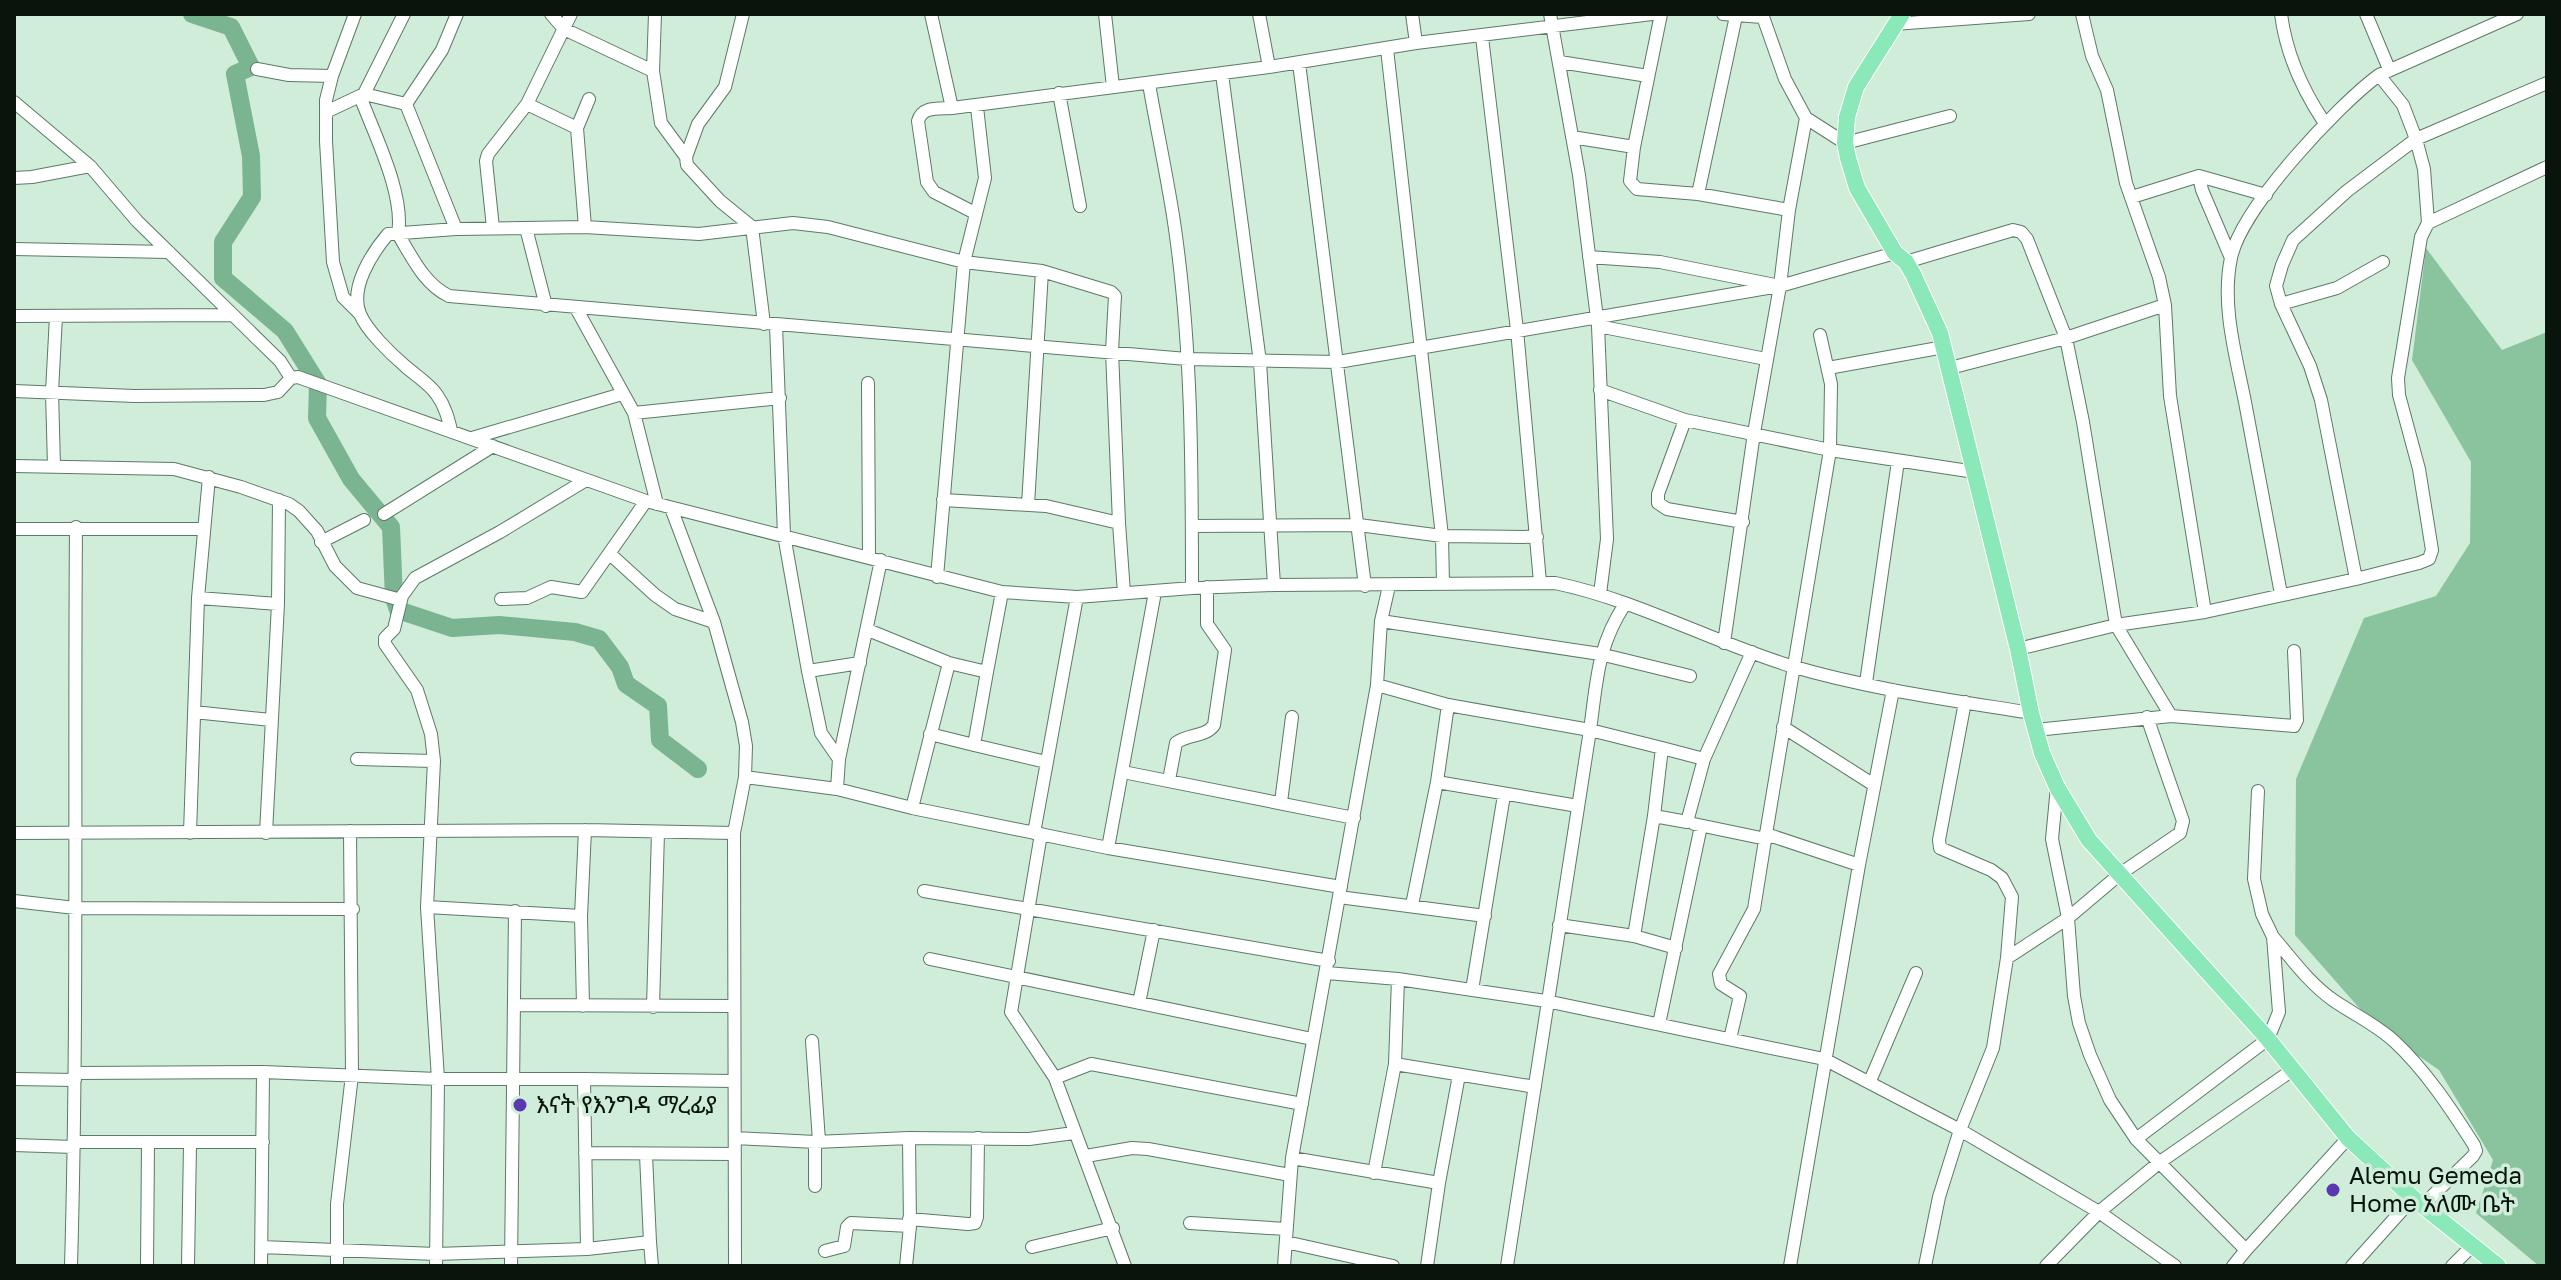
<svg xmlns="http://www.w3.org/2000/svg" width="2561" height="1280" viewBox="0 0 2561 1280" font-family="'Golos Text','Noto Sans Ethiopic',sans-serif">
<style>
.forest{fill:#8ac49f}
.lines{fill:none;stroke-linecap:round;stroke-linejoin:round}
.river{stroke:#7bb490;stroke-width:18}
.minor-casing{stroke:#5d7967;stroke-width:14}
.major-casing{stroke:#fff;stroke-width:18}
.minor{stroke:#fff;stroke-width:12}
.major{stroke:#8ae8b9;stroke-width:16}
.poi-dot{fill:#5938b0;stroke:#cfedd9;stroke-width:3}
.labels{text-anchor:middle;stroke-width:7;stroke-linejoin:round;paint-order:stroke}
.poi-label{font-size:24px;fill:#09140d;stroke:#cfedd9;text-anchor:start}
</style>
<rect width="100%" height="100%" fill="#cfedd9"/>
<path class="forest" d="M2426,248L2502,350L2547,332V1266H2539L2476,1213L2493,1160L2439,1070L2375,1026L2295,935L2296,779L2364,618L2436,596L2470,543L2471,462L2412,360Z"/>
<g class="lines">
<path class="river" d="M192,14L231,27L251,67L235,74L251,156L252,197L223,242V278L285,331L318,384L317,418L351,479L391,527L394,598L398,610L452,628L499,625L575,632L599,639L620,667L626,684L658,706L660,740L698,769"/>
<defs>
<path id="minor" d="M355,14L332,76L326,100V141L333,262L343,297L359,313
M551,14L564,29L653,71L661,123L686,157L687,165L720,201L752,227L764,324
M931,14L952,108C938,109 922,106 918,121L927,182L934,192L975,213
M1105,14L1113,87
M1259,14L1269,67
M1412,14L1416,43
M1550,14L1579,175L1598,326L1607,539L1600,594
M1661,14L1634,147L1630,181L1637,189L1698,194L1789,210
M1723,14L1762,17
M1762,14L1785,79L1806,118L1845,143L1950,116
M2082,14L2092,56L2107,90L2126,183L2159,277L2165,305L2170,396L2205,612
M2281,14C2286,54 2302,89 2324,122
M2366,14L2389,69
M1894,24L2029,14
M1482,37L1517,330L1540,582
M1387,49L1442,536L1443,584
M1560,62L1648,76
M1299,63L1365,586
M257,69L289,75L332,76
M653,71L655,14
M1222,74L1260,362L1274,585
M2379,75L2517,14
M1149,84C1157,130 1167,176 1174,222C1192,343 1192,466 1192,588
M1059,93L1080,206
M364,94L406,104
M360,96C374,134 405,194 398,234C412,257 424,284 449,296L1187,359L1338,362L1780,286L1895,253
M14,102L90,166L137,221L280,361L291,378L298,377L646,501L1002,592L1077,597L1192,588L1274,585L1555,583C1637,600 1712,642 1791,666C1869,689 1951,700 2031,713
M527,104L577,128
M952,108L1269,67L1416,43L1652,14
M328,111L364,94L404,14
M1572,137L1634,147
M686,157L698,124L725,87L743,14
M2199,176L2202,190L2231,258
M14,178L32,177L90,166
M1698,194L1736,16
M2132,197L2199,176L2266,195
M2428,223L2547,167
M585,227L577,128L589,99
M493,228L486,161L488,154L527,104L571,14
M526,228L546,306
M456,229L406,104L442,50L457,14
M14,249L169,252
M1589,257L1660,262L1775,285
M1906,262L2013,230L2021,232L2027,239L2066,338L2083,422L2116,625L2171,716
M2281,304L2337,288L2383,262
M576,308L634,413L657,504
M14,316L232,315
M776,325L784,535L808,671L821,733L839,759
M1598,326L1766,359
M1828,368L1944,347
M1950,368L2066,338L2165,305
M868,383L869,557
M1600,390L1685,420L1830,450L1975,472
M14,391L134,396L264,395L278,392L291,378
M634,413L780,398
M1685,420L1658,494V503L1667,509L1743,522
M451,430C448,418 445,406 437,395C430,384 415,375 405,366C391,354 367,331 360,314C349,288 372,253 388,234L456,229L585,227L699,234L793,223L828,227L964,262L1042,271L1111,292L1115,296L1112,351L1119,523L1124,593
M472,438L622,394
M14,466L174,469L241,487L289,504L299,511L317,531L335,566L357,588L401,600
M54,466L52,392L56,316
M943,500L1046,506L1119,523
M1028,505L1042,271
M671,508L714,622L742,722L746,746L745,777L734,833L735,1266
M384,514L493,446
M1192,526L1359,525L1442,536L1537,537
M14,529H203
M321,542L364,520
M610,554L655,595L675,609L714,622
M937,577L964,262L985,178L977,107
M2281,594C2269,530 2257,466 2245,402C2236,356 2221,305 2231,258C2241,208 2338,105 2379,75L2403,105L2416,139L2424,169L2428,223L2421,237L2398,378L2399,395L2419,469L2432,550L2429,559L2419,563L2356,579
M198,598L278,604
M501,599L527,598L551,587L582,592L646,501
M1381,621L1600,654L1690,676
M868,630L949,663L987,672L974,745L930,734
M1724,643L1754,433L1780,286L1789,210L1806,118
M2018,649L2116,625L2205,612L2356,579L2321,400L2310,366L2281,304L2276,286L2282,265L2293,240L2347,191L2416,139L2547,83
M808,671L860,663
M987,672L1002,592
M1866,683L1898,461
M1377,685L1448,705L1590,730L1662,748
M194,712L271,720
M2147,717L2183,821L2180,833L2120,874L2068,918L2074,996L2079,1023L2090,1055L2110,1100L2136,1139L2246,1250L2233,1266
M1783,727L1874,785
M2036,730L2171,716L2294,726L2297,720L2294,651
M974,745L1046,762
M357,759L434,761
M1123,772L1354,818
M745,777L837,789L912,808L1108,848L1341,887
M1169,780L1176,743C1187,734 1206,737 1214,725L1225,650L1207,624V587
M1437,782L1448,705
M837,789L839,759L881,560
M1281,802L1292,717
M912,808L949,663
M1654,816L1687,822L1704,759L1752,652
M1694,824L1766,839
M14,833L585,830L734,833
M190,833L198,598L209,477
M266,833L278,604L279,500
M1034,833L1077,597
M1041,834L1011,1012L1055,1078L1125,1266
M1766,834L1830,450L1831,384L1820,335
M1108,848L1155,592
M924,891L1329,961
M1339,897L1485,916
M14,901L75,908L353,909
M1412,905L1437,782L1578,806
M427,907L581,916
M1559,925L1634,936L1676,948
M1634,936L1654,816L1662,748L1704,759
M2273,937C2292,959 2309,983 2333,1000C2353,1014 2377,1025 2395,1042C2426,1071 2451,1109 2474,1145L2476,1151L2473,1156L2422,1206
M2007,958L2068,918L2052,839L2057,787
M930,959L1312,1039
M1327,973L1398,979L1546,1001L1824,1059L1960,1130L2099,1212L2175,1266
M1472,990L1504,795
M1139,1003L1154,930
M515,1005L734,1006
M583,1006L581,916L585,830
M653,1007L658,832
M1659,1024L1701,826
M1730,1039L1740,996L1721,984L1719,974L1754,909L1766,834L1859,865L1893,690
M812,1041L819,1141
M1395,1064L1398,979
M76,1073L263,1072L438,1079H584
M1055,1078L1091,1064L1302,1104
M14,1079L75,1080
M1870,1081L1916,973
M735,1138L815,1142L909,1138L1029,1139L1074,1133
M2136,1139L2268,1039L2279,1012L2273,937L2262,914L2254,879L2258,791
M75,1142H263
M815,1142V1186
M14,1145L74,1147
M585,1153L735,1154
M1086,1156L1132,1148L1148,1149L1290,1175
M1292,1158L1439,1183L1459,1075
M1374,1173L1395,1064L1535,1087
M909,1219L968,1224L975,1223L977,1217L978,1138
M1190,1223L1286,1229
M650,1242L652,1266
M1286,1242L1393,1266
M261,1247L436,1254L587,1249L650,1242L646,1155
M1032,1247L1113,1228
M587,1249L584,1079L734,1081
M2246,1250L2348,1138
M825,1251L844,1246L847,1227L851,1223L910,1226
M71,1266C78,1020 74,773 76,527
M147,1266L148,1143
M188,1266L190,1144
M261,1266L263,1072
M337,1266V1204L352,1075L350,831
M436,1266L438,1079L427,907L434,761L431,734L417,690L385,644V638L394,629L402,596L415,578L500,532L586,480
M511,1266L515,911
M906,1266L910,1226L909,1138
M1284,1266L1292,1158L1377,685L1381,621L1389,586
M1427,1266L1439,1183
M1507,1266L1590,730C1597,680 1597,647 1625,604
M1790,1266L1859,865
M1925,1266L1939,1197L1960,1130L1993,1048L2007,958L2012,897L2002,878L1991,870L1940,848L1939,840L1965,702
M2046,1266L2099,1212L2160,1162L2291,1071
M2352,1266L2413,1198
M2452,1266L2472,1246"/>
<path id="major" d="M1902,14L1856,87L1847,117L1845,143L1848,158L1857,188L1895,253L1906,262L1913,274L1940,333L2018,649L2031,713L2042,753L2057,787L2089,840L2268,1039L2348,1138L2413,1198L2498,1266"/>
</defs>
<use href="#minor" class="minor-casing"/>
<use href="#major" class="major-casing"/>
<use href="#minor" class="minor"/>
<use href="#major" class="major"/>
</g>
<g class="poi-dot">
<circle cx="520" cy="1105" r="8"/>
<circle cx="2333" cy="1190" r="8"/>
</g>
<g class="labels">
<g class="poi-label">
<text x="536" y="1113">እናት የእንግዳ ማረፊያ</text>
<text x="2349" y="1184">Alemu Gemeda<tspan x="2349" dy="28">Home አለሙ ቤት</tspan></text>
</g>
</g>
<rect width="2561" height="1280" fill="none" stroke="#09140d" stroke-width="32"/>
</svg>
